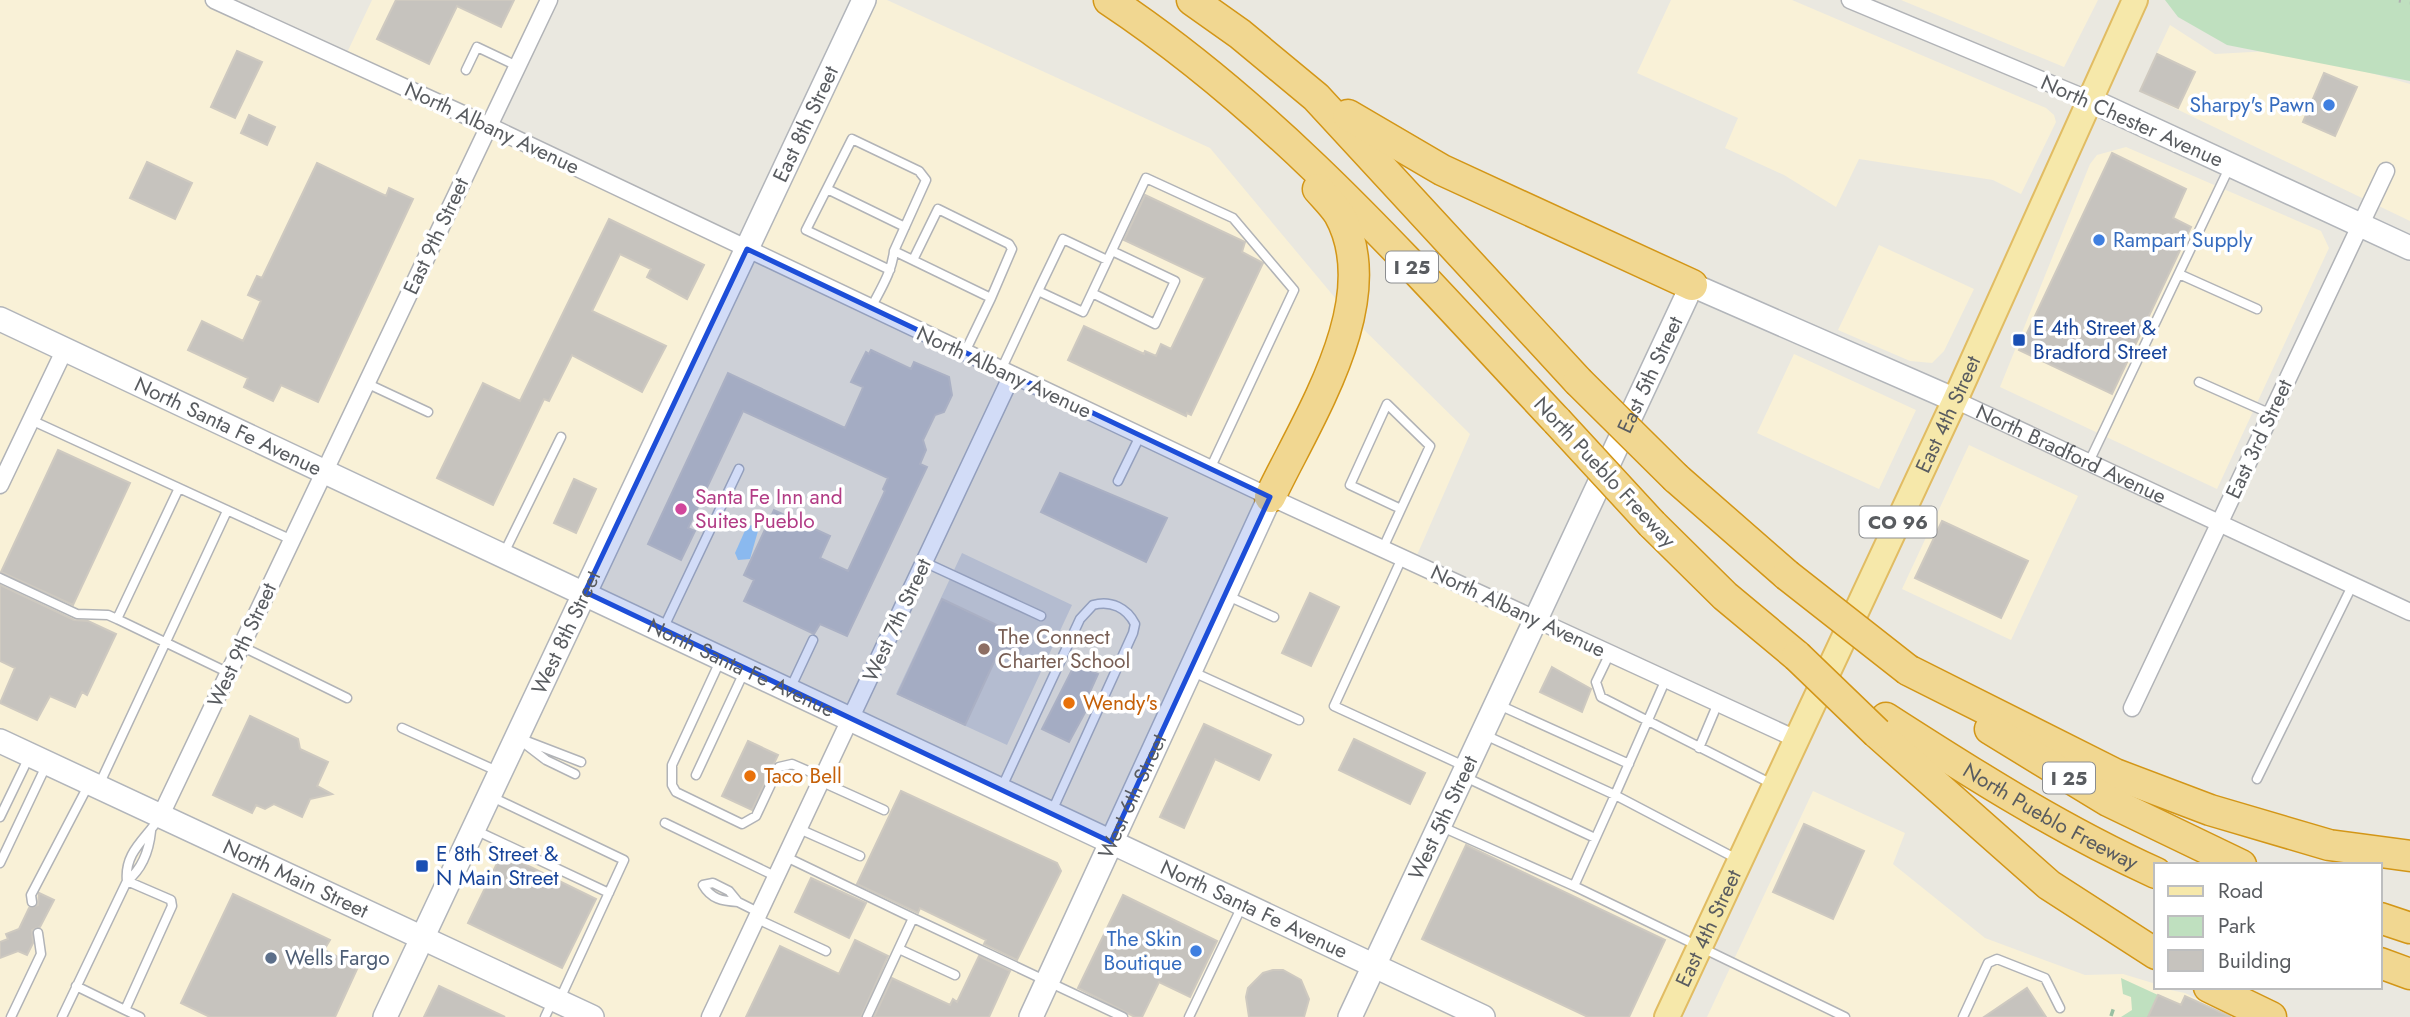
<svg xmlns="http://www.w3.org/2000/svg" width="2410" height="1017" viewBox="0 0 2410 1017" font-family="Jost,sans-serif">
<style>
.commercial{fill:#f9f1d7}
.education{fill:#dad7cf}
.green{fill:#bfe0bf}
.water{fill:#a6d4f5}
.building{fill:#c6c3be;stroke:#cec9c0;stroke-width:2}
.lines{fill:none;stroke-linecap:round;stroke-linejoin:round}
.lane-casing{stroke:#b1b3b7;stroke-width:11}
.street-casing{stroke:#b1b3b7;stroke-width:19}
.secondary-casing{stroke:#b2b5ba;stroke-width:26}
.primary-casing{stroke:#e1bc63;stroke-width:28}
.highway-casing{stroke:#d39617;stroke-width:33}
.path{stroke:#9ac0a3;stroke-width:3.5;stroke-dasharray:7 3.5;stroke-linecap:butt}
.lane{stroke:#fff;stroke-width:8}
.street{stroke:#fff;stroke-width:16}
.secondary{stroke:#fff;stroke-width:23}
.primary{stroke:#f6e8aa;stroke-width:24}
.highway{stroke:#f1d791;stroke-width:30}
.rail{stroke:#afb0b0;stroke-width:5;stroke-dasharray:2 9;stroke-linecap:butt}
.highway-bridge-casing{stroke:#d39617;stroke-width:33;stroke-linecap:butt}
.highway-bridge{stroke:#f1d791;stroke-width:30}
.marked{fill:#1d4ed8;fill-opacity:0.2;stroke:#1d4ed8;stroke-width:5;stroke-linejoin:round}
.shop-dot{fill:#3f7fe0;stroke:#fff;stroke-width:2.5}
.transit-dot{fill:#1a4fb4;stroke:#fff;stroke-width:2.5}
.hotel-dot{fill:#d1479c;stroke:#fff;stroke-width:2.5}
.education-dot{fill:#8d6e63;stroke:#fff;stroke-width:2.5}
.food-dot{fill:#e8710a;stroke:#fff;stroke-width:2.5}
.service-dot{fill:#5c6f8a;stroke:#fff;stroke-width:2.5}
.labels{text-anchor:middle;stroke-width:7;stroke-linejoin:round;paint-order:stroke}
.shield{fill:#fff;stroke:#8b8d90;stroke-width:2}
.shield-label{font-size:19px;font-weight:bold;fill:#595c60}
.shop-label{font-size:21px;fill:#366cbe;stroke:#fff;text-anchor:end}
.street-label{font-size:21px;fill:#595c60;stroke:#fff}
.transit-label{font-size:21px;fill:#164399;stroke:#fff;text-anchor:start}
.hotel-label{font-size:21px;fill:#b23c85;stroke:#fff;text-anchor:start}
.education-label{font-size:21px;fill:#785e54;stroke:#fff;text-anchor:start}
.food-label{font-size:21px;fill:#c56008;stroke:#fff;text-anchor:start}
.service-label{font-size:21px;fill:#4e5e75;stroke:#fff;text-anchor:start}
</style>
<rect width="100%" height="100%" fill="#eae8e0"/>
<path class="commercial" d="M0,0H214L344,59L372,0H549L489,126L747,249L864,0H887L1210,148L1351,317L1470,434L1414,562L1796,739L1667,1017H0Z
M1671,0H1792L2046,108L2054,115L2056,122L2021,194L1993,180L1859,159L1836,207L1784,175L1725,148L1738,118L1637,73Z
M1901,0H2098L2064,67Z
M2170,25L2215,54L2289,50L2410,84V221L2139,91Z
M2126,147L2321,231L2329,248L2217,489L2000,387L2090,164L2097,155Z
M1879,245L1974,289L1944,351L1932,363L1910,361L1838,330Z
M1794,354L1916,410L1879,489L1757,433Z
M1969,445L2078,496L2011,640L1902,589Z
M1813,791L1905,833L1893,864L1985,938L2085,975L2123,974L2156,984V987L2185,993L2235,1017H1707Z"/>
<path class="education" d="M962,553L1072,605L1007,745L896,694Z"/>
<path class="green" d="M2165,0H2410V81L2227,45L2178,17Z
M2121,978L2158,995L2148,1017H2121L2132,1010L2131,997L2123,994Z"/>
<path class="water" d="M760,524L750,559L738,560L735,553L747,526Z"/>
<path class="building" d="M396,0H514L501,27L457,6L429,64L377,39Z
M237,51L262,62L235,118L211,107Z
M2157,54L2195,72L2178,108L2140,91Z
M2324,73L2357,87L2335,136L2303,122Z
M249,115L275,127L267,145L241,133Z
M2112,153L2186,189L2173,218L2191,227L2112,394L2019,350Z
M147,162L192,183L175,219L130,198Z
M317,163L386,196L389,188L413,199L318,402L281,385L273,401L244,387L248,378L188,350L202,321L243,341L261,301L248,295L257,276L262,278Z
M1145,195L1245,242L1242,252L1263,263L1191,415L1187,413L1186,416L1068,360L1084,326L1144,354L1145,351L1156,356L1161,344L1171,349L1205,278L1124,240Z
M609,219L704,265L687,299L647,277L651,269L620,254L592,311L666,346L642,392L572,355L549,401L544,399L493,505L437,478L483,383L520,401Z
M871,350L911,369L914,362L949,377L952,395L944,412L935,415L923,440L926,450L920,464L927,467L847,636L820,624L814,634L744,601L754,580L744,575L774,510L830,536L820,558L848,571L885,491L883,489L888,478L743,411L688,528L695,531L681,560L648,544L728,373L845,428L862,390L863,387L851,382L866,352L869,354Z
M58,450L130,483L73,605L1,572Z
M1060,473L1167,518L1146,562L1041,512Z
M574,479L596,489L576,533L554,523Z
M1942,521L2028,561L2001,618L1915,578Z
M0,585L74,620L88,621L116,634L87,695L82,692L75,707L50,696L37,720L0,703L15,668L0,661Z
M1310,593L1339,607L1311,666L1282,653Z
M942,599L1026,639L1017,658L1000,649L965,725L898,694Z
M1075,664L1098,674L1084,705L1088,707L1069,742L1042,729Z
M1552,667L1591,689L1582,712L1540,692Z
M250,716L298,739L300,749L328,762L317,786L332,794L310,799L302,817L274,804L265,809L256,805L252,813L213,795Z
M1204,724L1271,755L1259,780L1215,759L1184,828L1160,817Z
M1354,739L1425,773L1410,804L1339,770Z
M748,741L778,755L752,810L722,796Z
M901,791L1057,863L1061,871L1017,960L984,944L986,940L920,908L918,913L857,884Z
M1804,824L1864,851L1833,919L1773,892Z
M1466,845L1665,940L1629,1017H1588L1422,939Z
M502,853L596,899L562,968L468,923Z
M811,878L866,903L849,938L795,912Z
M39,893L54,900L40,927L32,930L33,943L27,955L18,951L0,958V942L8,939L6,934L19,929L29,908L38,905Z
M233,894L330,940L324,950L358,967L335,1017H210L181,1003Z
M1123,895L1217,941L1190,997L1159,982L1142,1017H1135L1078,988Z
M855,940L888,956L861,1017H746L780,946L839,974Z
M979,956L1010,971L989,1017H874L892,978L950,1005L953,999L957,1002Z
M1273,970H1283L1301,980L1309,999L1304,1017H1249L1246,997L1248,988L1263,973Z
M439,986L505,1017H424Z
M2027,988L2046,1017H1984Z
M2158,995L2181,1005L2185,996L2231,1017H2148Z"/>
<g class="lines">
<defs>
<path id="lane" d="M466,70L477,47L517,66
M827,189L905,227
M894,251L991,298L1012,249L1009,244L938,209L913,260
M2179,274L2257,309
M1038,291L1063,239L1107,260
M1092,293L1146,178L1233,218L1294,290L1210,469
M871,308C880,290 892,272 894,251L926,180L919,171L852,139L806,230L890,270
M965,352L991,298
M1001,370L1038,291L1083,312L1092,293L1155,324L1175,281L1112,251
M2199,382L2271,414
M366,383L428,412
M31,420L292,540
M2088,464L2230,166
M1118,481L1140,436
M179,488L117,619L229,673
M1383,548L1430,446L1387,404L1350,485L1401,509
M503,555L561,437
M1402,558L1334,706L1464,766
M924,562L1041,616
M0,578L77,614L108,615L117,619
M1228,596L1274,617
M663,629L739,469
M241,646L347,698
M1610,653L1596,682L1601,697L1772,784
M721,659L672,765V785L676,792L742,824L756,816L779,767L792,764L822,777
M1193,672L1299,720
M1666,679L1615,795L1737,859
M790,689L813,640
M1499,705L1629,764
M402,728L497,771
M1699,748L1718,703
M575,774L546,760L516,737L581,762
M696,775L745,670
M1465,777L1595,838
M2257,779L2353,584
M820,781L884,810
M99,785L227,511
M1001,789L1080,619L1093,605C1111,600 1127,608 1135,624L1133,633L1052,811
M492,797L624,860L559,1001
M0,817L29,757
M665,823L775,876
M1440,826L1574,886L1615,795L1485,735
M797,828L860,856
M475,830L609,893
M151,831C149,851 142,869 127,881C124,852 146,839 160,817
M784,856L913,918
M0,863L46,766
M713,883L729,891L738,902C722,901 711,899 703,885Z
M1574,886L1845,1017
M32,902L31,895L89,784
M738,902L758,912
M755,918L826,951
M899,949L955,975
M76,986L125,1010
M11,1017L41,954L38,933
M62,1017L127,881L171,900L172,906L125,1010L140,1017
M545,1017L552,1002
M867,1017L913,918L1123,1017
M1189,1017L1242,906
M1963,1017L1988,963L1997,959L2045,978L2060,1008"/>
<g id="street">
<path d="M214,0L489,126L1270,497L1796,739"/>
<path d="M1850,0L2092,101"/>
<path id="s1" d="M1955,400L2410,612"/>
<path d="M0,485L65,349"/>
<path d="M2132,708L2386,171"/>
<path d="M160,817L549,0"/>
<path d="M710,1017L1012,375"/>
</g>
<g id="secondary">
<path d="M2092,101L2410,248"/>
<path id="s2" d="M0,319L1483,1017"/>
<path id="s3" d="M0,741L592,1017"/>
<path id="s4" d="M385,1017L864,0"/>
<path id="s5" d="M1031,1017L1270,497"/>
<path id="s6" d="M1350,1017L1692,285L1955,400"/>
</g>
<g id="primary">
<path id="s7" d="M1667,1017L1955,400L2135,0"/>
</g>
<g id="highway">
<path d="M1109,0C1282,115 1416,271 1557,421"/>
<path d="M1192,0L1240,34L1316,97L1578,381"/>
<path d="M1348,115L1442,170L1692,285"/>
<path d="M1676,478L1787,575"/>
<path d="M1270,497C1307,419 1387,300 1339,214C1334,206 1325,197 1318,189"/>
<path d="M1652,524L1725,596L1797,656"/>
<path d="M1908,670L2115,774L2210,810L2329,845L2410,856"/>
<path id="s8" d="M1886,718C1973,774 2061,830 2156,873"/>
<path d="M1990,729L2108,801L2241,865"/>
<path d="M1877,733L2049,885L2156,954"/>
<path d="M2380,918L2410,928"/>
<path d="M2380,963L2410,974"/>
<path d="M2209,987L2271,1017"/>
</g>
</defs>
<use href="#lane" class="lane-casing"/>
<use href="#street" class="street-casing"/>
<use href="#secondary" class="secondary-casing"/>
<use href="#primary" class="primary-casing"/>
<use href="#highway" class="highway-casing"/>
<path class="path" d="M2111,1016L2114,1007"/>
<use href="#lane" class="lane"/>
<use href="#street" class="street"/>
<use href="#secondary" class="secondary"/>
<use href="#primary" class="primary"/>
<use href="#highway" class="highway"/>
<path class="rail" d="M2399,0L2410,2"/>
<defs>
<path id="highway-bridge" d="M1578,381L1676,478
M1557,421L1652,524
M1787,575L1908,670
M1797,656L1877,733"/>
</defs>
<use href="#highway-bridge" class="highway-bridge-casing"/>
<use href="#highway-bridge" class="highway-bridge"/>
</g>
<path class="marked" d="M747,249L1270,497L1111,842L585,592Z"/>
<g class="shop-dot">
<circle cx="2329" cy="105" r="7"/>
<circle cx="2099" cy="240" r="7"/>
<circle cx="1196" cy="951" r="7"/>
</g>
<g class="transit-dot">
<rect x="2012" y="333" width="14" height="14" rx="3.5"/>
<rect x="415" y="859" width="14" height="14" rx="3.5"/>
</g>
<circle class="hotel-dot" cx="681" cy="509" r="7"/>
<circle class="education-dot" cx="984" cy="649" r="7"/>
<g class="food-dot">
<circle cx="1069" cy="703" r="7"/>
<circle cx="750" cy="776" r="7"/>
</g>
<circle class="service-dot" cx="271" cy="958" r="7"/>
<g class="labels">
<g class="shield">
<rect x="1386" y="251.5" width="52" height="31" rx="5"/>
<rect x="1859.5" y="506.5" width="77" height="31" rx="5"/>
<rect x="2043" y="762.5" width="52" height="31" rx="5"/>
</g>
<g class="shield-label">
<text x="1412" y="274">I 25</text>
<text x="1898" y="529">CO 96</text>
<text x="2069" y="785">I 25</text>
</g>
<g class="shop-label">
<text x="2315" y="112">Sharpy's Pawn</text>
<text x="2113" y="247" text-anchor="start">Rampart Supply</text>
<text x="1182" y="946">The Skin<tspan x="1182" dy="24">Boutique</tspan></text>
</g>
<g class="street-label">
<text transform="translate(2132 121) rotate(24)" y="7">North Chester Avenue</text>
<text dy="7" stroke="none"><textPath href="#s4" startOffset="987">East 8th Street</textPath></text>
<text transform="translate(492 128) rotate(25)" y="7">North Albany Avenue</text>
<text transform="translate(436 236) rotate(-65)" y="7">East 9th Street</text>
<text transform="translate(1004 372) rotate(25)" y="7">North Albany Avenue</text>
<text dy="7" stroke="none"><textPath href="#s6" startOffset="709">East 5th Street</textPath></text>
<text dy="7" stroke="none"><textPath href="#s7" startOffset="665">East 4th Street</textPath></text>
<text dy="7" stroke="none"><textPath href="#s2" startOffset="252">North Santa Fe Avenue</textPath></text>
<text transform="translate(2259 439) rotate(-65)" y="7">East 3rd Street</text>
<text dy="7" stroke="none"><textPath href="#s1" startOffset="128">North Bradford Avenue</textPath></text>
<text transform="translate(1605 472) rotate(47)" y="7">North Pueblo Freeway</text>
<text transform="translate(1518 611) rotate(25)" y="7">North Albany Avenue</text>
<text transform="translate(897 620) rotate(-65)" y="7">West 7th Street</text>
<text dy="7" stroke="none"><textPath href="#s4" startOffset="425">West 8th Street</textPath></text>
<text transform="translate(242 645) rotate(-65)" y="7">West 9th Street</text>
<text dy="7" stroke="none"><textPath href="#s2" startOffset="819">North Santa Fe Avenue</textPath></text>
<text dy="7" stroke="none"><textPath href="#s5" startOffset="243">West 6th Street</textPath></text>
<text dy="7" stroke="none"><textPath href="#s8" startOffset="192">North Pueblo Freeway</textPath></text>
<text dy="7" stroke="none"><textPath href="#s6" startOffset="220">West 5th Street</textPath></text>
<text dy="7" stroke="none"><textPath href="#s3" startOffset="326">North Main Street</textPath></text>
<text dy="7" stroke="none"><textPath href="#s2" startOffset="1386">North Santa Fe Avenue</textPath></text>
<text dy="7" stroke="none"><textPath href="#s7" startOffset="98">East 4th Street</textPath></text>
</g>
<g class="transit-label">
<text x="2033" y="335">E 4th Street &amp;<tspan x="2033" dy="24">Bradford Street</tspan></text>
<text x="436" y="861">E 8th Street &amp;<tspan x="436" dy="24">N Main Street</tspan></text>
</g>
<g class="hotel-label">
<text x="695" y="504">Santa Fe Inn and<tspan x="695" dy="24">Suites Pueblo</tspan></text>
</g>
<g class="education-label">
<text x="998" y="644">The Connect<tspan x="998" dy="24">Charter School</tspan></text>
</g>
<g class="food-label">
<text x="1083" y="710">Wendy's</text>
<text x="764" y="783">Taco Bell</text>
</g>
<g class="service-label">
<text x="285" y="965">Wells Fargo</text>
</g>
</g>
<rect x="2154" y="863" width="228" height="126" fill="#ffffff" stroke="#bdbebf" stroke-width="2"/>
<rect x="2168" y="886" width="35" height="10" fill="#f6e8aa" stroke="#bdbebf" stroke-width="2"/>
<text x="2218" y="898" font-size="21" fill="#595c60">Road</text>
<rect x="2168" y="916" width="35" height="21" fill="#bfe0bf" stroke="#bdbebf" stroke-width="2"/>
<text x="2218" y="933" font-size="21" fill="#595c60">Park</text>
<rect x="2168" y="950" width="35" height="21" fill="#c6c3be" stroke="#bdbebf" stroke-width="2"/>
<text x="2218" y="968" font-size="21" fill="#595c60">Building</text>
</svg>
